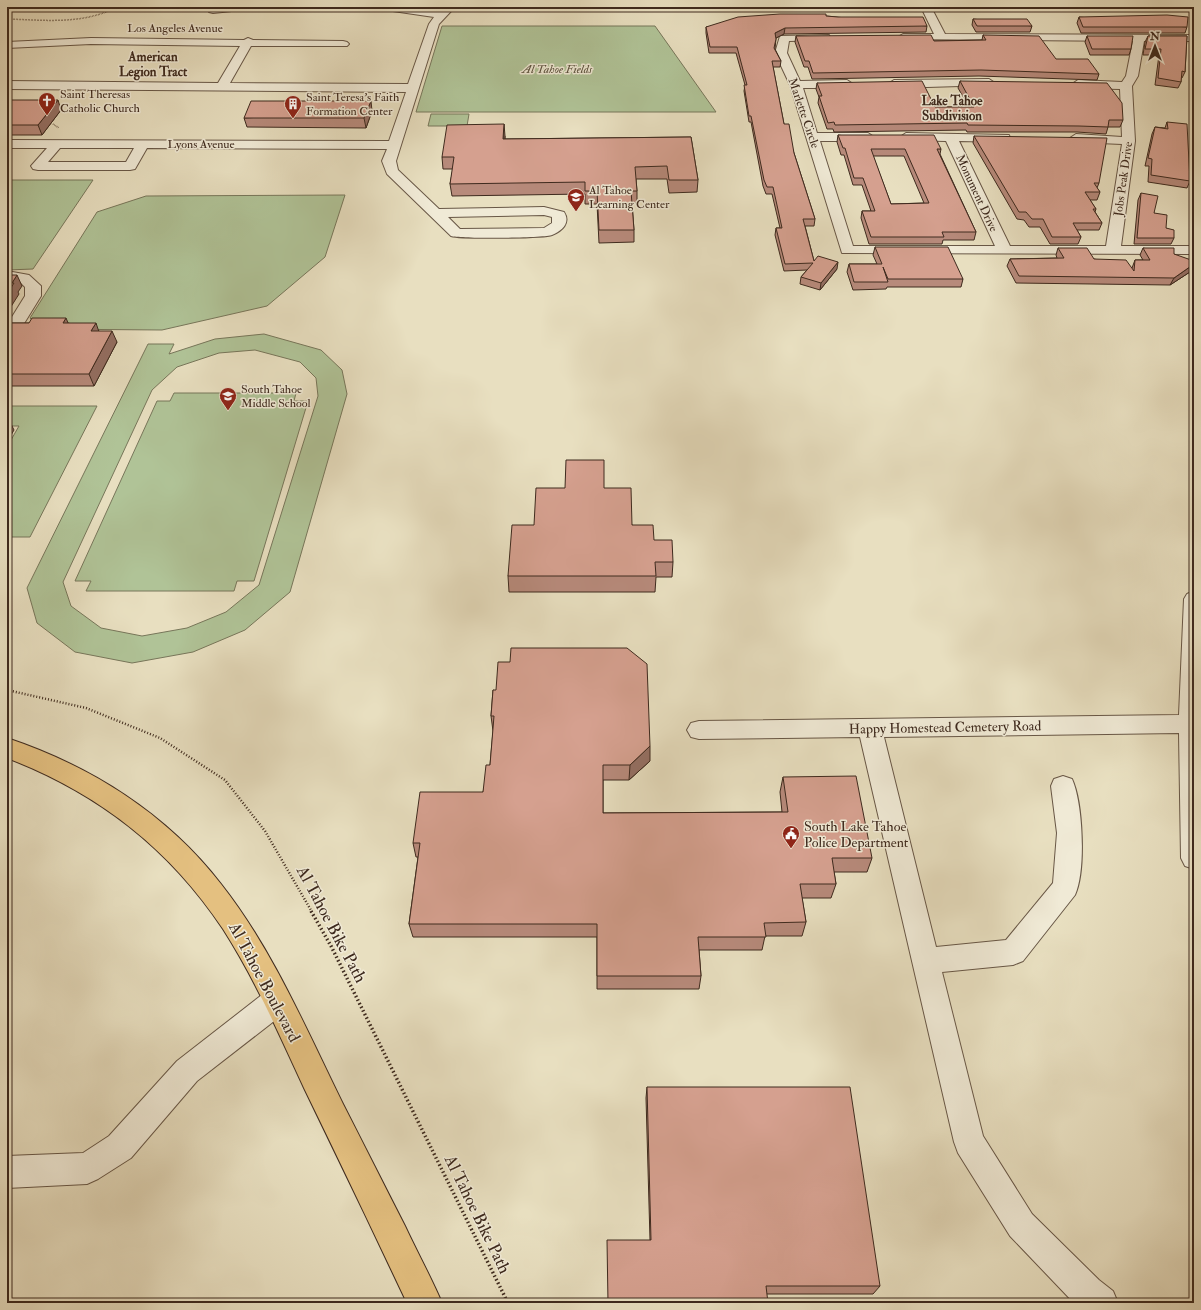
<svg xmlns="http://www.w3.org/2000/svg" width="1201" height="1310" viewBox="0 0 1201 1310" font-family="'IM FELL Double Pica',serif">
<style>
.green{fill:#b0c397;stroke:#77765a;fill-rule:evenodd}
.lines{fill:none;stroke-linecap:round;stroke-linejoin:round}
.minor-casing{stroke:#685746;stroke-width:2}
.major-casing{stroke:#3e2a1e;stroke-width:2}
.path-far2{stroke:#3e2a1e;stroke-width:1.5;stroke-dasharray:0.5 1;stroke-linecap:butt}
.path-far1{stroke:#3e2a1e;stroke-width:2.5;stroke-dasharray:1 2;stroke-linecap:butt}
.path{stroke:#3e2a1e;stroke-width:3.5;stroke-dasharray:1.5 2.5;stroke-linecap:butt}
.minor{fill:#f0ead6;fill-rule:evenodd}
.major{fill:#e4c080;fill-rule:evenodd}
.wall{fill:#b78a7b;stroke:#3e2a1e;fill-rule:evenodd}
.shaded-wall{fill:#957064;stroke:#3e2a1e}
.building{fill:#d5a08f;stroke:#3e2a1e;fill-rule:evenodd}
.labels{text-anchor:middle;stroke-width:3;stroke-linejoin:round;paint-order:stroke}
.far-street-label{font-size:12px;fill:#3e2a1e;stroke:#f0ead6}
.far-park-label{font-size:12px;font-style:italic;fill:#5a503c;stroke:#f0ead6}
.far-poi-label{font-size:12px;fill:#3e2a1e;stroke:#f0ead6;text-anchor:start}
.far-neighbourhood-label{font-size:13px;font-weight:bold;fill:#3e2a1e;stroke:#f0ead6}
.street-label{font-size:14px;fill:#3e2a1e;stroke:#f0ead6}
.poi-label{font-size:14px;fill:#3e2a1e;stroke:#f0ead6;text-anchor:start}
.near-street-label{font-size:17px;fill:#3e2a1e;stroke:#f0ead6}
</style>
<rect width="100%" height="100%" fill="#e8dfc0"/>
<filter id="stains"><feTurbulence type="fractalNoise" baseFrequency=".005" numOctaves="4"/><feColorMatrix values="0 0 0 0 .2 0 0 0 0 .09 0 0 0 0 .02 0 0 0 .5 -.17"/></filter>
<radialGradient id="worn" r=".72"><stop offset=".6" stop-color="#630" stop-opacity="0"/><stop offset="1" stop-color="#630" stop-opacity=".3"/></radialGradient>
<path class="green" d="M7,7H509V10Z
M442,26H655L716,112H416Z
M431,114H469L467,126H428Z
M7,180H93L33,269L7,270Z
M345,195L325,257L267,306L162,330L40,329L30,318L97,212L146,196Z
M264,334L321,350L342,370L347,394L290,592L245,630L193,652L132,663L75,652L37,623L27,588L148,344H174L169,354L215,339ZM255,350L300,362L316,378L318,396L259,585L226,612L187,628L142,636L101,628L71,606L63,582L152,390L177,367L219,353Z
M174,393H296L294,401H308L254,581H237L234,591H86L91,581H75L157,401H170Z
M7,406H97L30,537H7V447L19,426H7Z"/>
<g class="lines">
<defs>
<path id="minor" d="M205,7H246L241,10L213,13L209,12Z
M381,7H408L439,12L444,7H455L439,24L396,161L398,170L439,209L544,207L564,212C571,223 562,231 552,235C545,238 461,239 451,236L387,174L382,161L387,149L147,148L135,169L130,170H38L33,169L31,166L47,148H7V140L389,141L406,92L7,89V81L218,83L240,46L91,44L7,48V42L91,38L244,40L248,38L253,40L343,41L347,42L349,44L347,46H251L230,83L408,84L429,24L434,17L386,10ZM60,148H134L126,162H48ZM544,215L552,217V223L544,228L460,229L448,217Z
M921,7H931L945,34L1194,35V41H1144L1138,76L1132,86L1135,141L1121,246H1194V254L842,253L790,85L775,53L780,36L829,35L830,37L825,40L789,41L787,53L800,81L847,80L853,84L847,88H803L817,133H868L874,137L868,141H820L853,246H995L946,141L901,140L900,137L906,133L1009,135L1010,138L1004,142L959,141L1010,246H1106L1122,144L1076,142L1070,138L1076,134L1122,137L1120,89L1078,88L1072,84L1078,80L1122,82L1126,76L1133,41L899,39L898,37L903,34H934Z
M989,79L995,83L993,85L894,88L888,84L894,80Z
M7,271L29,275L41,286V296L20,330L14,332L8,330L7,325L25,296V287L20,282L7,281Z
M1194,591V869L1185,866L1181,858L1179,733L884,737L936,947L1006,940L1053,883L1057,833L1051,786L1054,779L1063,776L1072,779C1083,803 1086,871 1075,895L1023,961L1013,965L942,972L983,1136L1032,1214L1099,1280L1113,1291L1118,1303H1074L1010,1236L958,1153L954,1142L860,737L699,739L691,737L687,730L691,723L699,721L1179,715L1184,599L1187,594Z
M277,987L287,991L291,1001L287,1011L197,1081L131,1158L98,1179L87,1184L7,1188V1156L83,1153L109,1136L177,1061L267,991Z"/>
<path id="major" d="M7,738C91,766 167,814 221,884C273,950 306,1029 343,1104C364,1145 384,1185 405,1226C417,1252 431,1277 442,1303H407C373,1231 339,1160 304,1088C279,1034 255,979 223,929C169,848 98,793 7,758Z"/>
</defs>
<use href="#minor" class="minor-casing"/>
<use href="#major" class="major-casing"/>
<path class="path-far2" d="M7,19C44,20 83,25 117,7
M53,124L59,128"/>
<path class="path-far1" d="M7,690L86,708L160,738L225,780L265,831L312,912"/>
<path class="path" d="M311,911L331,946L508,1303"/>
<use href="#minor" class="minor"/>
<use href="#major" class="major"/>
</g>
<path class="wall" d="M826,16L927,26L926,32L784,34L776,38L775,49L781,61L780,67H773L784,124L794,153L815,219L814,226H805L814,261L837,269L820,290L800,284L801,277L807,270L784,271L775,235L776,228H780L772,194H766L763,186L751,122H749L744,91L745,85L736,53H709L706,33V27Z
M1079,17L1187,27L1185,33H1081L1077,23Z
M973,19L1032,26L1030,32H976L972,25Z
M983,35L1099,74L1097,80L979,76L812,79L808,67H804L795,42L796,36L934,41L982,40Z
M1087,36L1131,49L1129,55H1090L1085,42Z
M1148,36H1187L1185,72L1182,78H1181V82L1178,88L1155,85L1159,55H1143L1145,42Z
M960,81L1123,120L1120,127H1108L1106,134L1077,132H967L966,130L834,132L833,129H827L818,103L819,97L816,89L817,83L935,107H969L958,88Z
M7,100L61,110L42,135H7Z
M372,111L366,128L247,127L244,118Z
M1167,122L1190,181L1187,188L1148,182L1149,166H1145L1152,134L1155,127L1165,128Z
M838,135L941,149L940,154L976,232L974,240H943L942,244H869L861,218L862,211H871L862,185H853L844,155H841L837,142ZM873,156H904L924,203L891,204Z
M505,136V139L691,137L698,180L697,192L669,193L667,179H636L637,191V203H632L634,230V242L599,243L597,204H585V194L452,196L450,184L453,169H443L442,157Z
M974,136L1099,183L1097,188L1100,192L1097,200H1090L1096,209L1095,212L1102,223L1099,230H1077L1081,237L1078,244H1050L1040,227H1029L1024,220L1017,219L973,143Z
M1141,193L1154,213L1174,238L1171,244H1134L1138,200Z
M875,247L963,279L961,287H887L886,289L853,290L847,272L849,264H877L873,255Z
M1058,248L1094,259L1132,268L1135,260H1143L1140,255L1143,248L1174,254L1193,270L1170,285L1016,283L1007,266L1010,259L1057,258L1056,255Z
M7,323H68L99,331L117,342L94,386H7Z
M604,488L632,525L654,540L673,562L672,577H656L655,592H509L508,576L534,525Z
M493,690L650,761L629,780H603V813L782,812L780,792L783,777L872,858L867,872H834L836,884L831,898H802L806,922L802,936H765L762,950H699L701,976L699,989H597V937H413L409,924L418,857H416L413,843L483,792L490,765L493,731L491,716Z
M647,1087L880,1286L873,1294H767L650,1240L646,1098Z"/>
<path class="shaded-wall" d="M7,7H15L7,15Z
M785,28L784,34L774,39L775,33Z
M58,100L61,110L42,135L38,125Z
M371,101L372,111L366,128L364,118Z
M504,124L505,136L504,151L503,139Z
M838,262L837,269L820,290L821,283Z
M1194,264V268L1193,270L1170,285L1174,278Z
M17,275L22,286L18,292L19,294L7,313V294L12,283Z
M66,318L71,330L63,323Z
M96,323L100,335L91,331Z
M112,331L117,342L94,386L89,374Z
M8,418L14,430L7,442V420Z
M650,746V761L629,780L630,765Z"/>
<path class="building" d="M780,14H826V16L838,17H923L927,26L785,28L775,33L776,39L774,48L781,61H772L784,124H789L794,153L815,219H803L814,261L818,256L838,262L821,283L801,277L813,263L785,264L776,228H782L773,187H767L764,180L751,116H749L744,85H747L737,47H710L706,27L738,17Z
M1167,15L1188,17L1187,27H1083L1079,17Z
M973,19H1027L1032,26H977Z
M931,35L934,41L986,40L983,35L1039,36L1056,59H1088L1099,74L981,70L813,73L809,61H805L796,36Z
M1087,36H1133L1131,49H1092Z
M1148,36H1187L1185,72L1182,71L1181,82L1158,78L1161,49H1145Z
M922,81L935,107H974L960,81L1107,83L1122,103L1123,120H1109L1108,127L1079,126L968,125L967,123L835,125L834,122L828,123L819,96H822L817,83Z
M7,100H58L38,125H7Z
M251,101H371L364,118H244Z
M1167,122L1187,124L1190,181L1151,175L1152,159L1148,158L1155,127L1168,129Z
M504,124L503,139L691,137L698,180H669L667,166L635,167L637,191H631L634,230H599L597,191H585V182L450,184L454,157H442L447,125Z
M838,135H934L941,149H937L976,232H942L944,237H871L862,211H875L863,178H854L845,148H843ZM871,149H905L929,203L891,204Z
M974,136L1107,138L1099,183H1094L1100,192H1085L1096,209H1093L1102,223H1073L1081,237H1052L1043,219H1032L1026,212H1019Z
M1141,193L1158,196L1154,213L1167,215L1166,228L1174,230V238H1137Z
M875,247H948L963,279H888L883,267L888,282H854L849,264H882Z
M1058,248H1087L1094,259L1126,260L1134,271L1135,260H1150L1143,248H1174V254L1194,261V264L1174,278L1019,276L1010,259L1064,258Z
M7,275H17L12,283H14L7,294Z
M32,318H66L63,323H96L91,331H112L89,374H7V323H29Z
M566,460H604V488H631L632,525H653L654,540H672L673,562H655L656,576H508L512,525H534L536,488H565Z
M511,648H627L647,664L650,746L630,765H603V813L788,812L783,777L856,776L872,858H832L836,884H800L806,922L764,923L766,937H698L701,976H597V924H409L420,843H413L420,792H483L486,765H490L494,716H491L493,690H496L498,662H510Z
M647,1087H850L880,1286H766L768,1303H608L607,1240H651Z"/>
<defs>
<symbol id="church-pin" viewBox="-11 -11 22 30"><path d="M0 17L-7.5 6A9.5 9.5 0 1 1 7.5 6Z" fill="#8f2418" stroke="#f0ead6"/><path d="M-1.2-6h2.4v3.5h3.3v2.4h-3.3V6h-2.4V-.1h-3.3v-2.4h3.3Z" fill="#fff"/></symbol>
<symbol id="building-pin" viewBox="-11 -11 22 30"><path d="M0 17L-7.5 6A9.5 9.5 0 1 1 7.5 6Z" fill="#8f2418" stroke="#f0ead6"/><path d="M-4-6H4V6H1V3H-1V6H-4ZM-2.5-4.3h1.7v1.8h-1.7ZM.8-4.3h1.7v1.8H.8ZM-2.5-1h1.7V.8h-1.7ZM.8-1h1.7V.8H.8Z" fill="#fff"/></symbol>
<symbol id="school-pin" viewBox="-11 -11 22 30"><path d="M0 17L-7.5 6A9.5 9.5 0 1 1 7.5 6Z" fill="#8f2418" stroke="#f0ead6"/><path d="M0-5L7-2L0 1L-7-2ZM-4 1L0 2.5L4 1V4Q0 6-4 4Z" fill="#fff"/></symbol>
<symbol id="civic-pin" viewBox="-11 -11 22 30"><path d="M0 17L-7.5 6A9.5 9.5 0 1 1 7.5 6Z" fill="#8f2418" stroke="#f0ead6"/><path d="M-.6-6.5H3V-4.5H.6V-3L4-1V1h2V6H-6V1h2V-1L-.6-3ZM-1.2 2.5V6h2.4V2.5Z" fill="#fff"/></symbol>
</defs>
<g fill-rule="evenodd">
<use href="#church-pin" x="37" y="91" width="20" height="27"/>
<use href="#building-pin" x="283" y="94" width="20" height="27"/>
<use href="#school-pin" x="566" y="187" width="20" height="27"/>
<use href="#school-pin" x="218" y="386" width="20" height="27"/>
<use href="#civic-pin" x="781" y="824" width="20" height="27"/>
</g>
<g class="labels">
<g class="far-street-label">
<text x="175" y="32">Los Angeles Avenue</text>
<text transform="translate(804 113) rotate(71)" y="4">Marlette Circle</text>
<text x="201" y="148">Lyons Avenue</text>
<text transform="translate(1123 179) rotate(-82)" y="4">Jobs Peak Drive</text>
<text transform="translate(977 193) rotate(65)" y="4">Monument Drive</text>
</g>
<g class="far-park-label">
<text x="557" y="73">Al Tahoe Fields</text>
</g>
<g class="far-poi-label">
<text x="60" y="98">Saint Theresas<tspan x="60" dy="14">Catholic Church</tspan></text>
<text x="306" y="101">Saint Teresa's Faith<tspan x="306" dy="14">Formation Center</tspan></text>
<text x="589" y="194">Al Tahoe<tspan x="589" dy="14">Learning Center</tspan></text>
<text x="241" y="393">South Tahoe<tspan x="241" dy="14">Middle School</tspan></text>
</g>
<g class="far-neighbourhood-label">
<text x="153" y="61">American<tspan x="153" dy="15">Legion Tract</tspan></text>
<text x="952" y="105">Lake Tahoe<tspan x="952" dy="15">Subdivision</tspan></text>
</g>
<g class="street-label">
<text transform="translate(945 727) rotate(-1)" y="5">Happy Homestead Cemetery Road</text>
</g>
<g class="poi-label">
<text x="804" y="831">South Lake Tahoe<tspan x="804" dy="16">Police Department</tspan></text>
</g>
<g class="near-street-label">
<text transform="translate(332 924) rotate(62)" y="6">Al Tahoe Bike Path</text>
<text transform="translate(265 982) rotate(62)" y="6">Al Tahoe Boulevard</text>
<text transform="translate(478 1214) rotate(64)" y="6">Al Tahoe Bike Path</text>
</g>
</g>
<rect width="1201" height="1310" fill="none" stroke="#e8dfc0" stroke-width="24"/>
<rect x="8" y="8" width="1185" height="1294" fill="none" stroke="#3e2a1e" stroke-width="2"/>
<rect x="12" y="12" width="1177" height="1286" fill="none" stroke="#3e2a1e"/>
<g transform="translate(1155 46)" stroke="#f0ead6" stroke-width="3" paint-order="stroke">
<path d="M0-3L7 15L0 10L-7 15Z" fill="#3e2a1e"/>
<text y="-6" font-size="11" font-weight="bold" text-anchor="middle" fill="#3e2a1e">N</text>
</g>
<rect width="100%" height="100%" filter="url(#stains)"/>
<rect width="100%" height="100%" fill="url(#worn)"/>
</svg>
